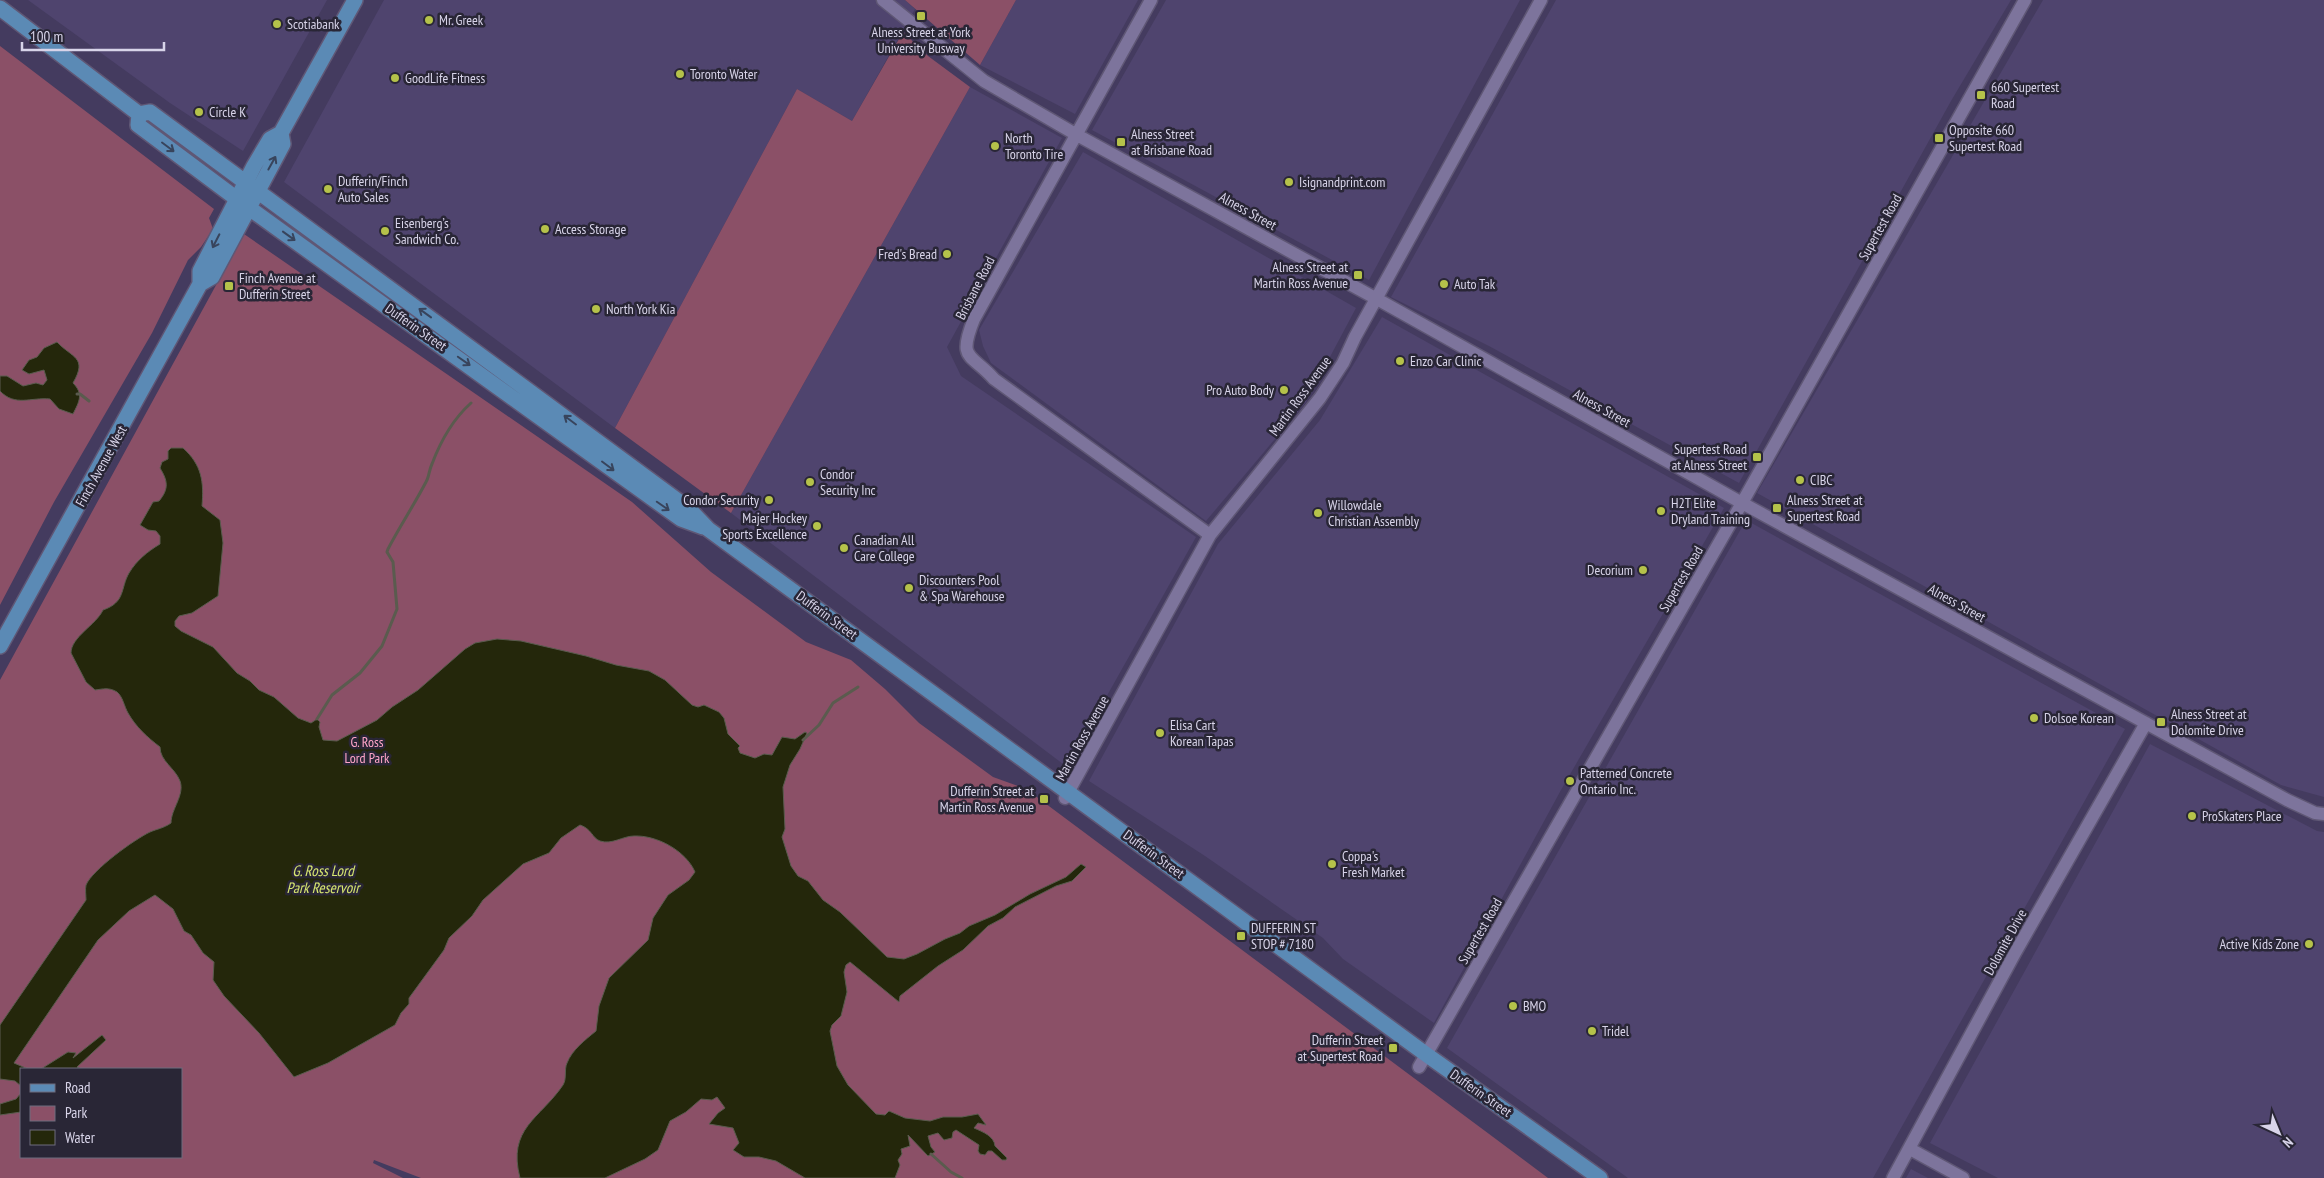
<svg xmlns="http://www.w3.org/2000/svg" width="2324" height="1178" viewBox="0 0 2324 1178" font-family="'PT Sans Narrow',sans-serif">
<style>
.built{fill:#4f446e}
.green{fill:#8b5067;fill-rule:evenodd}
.water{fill:#24270b;stroke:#5a5b4e}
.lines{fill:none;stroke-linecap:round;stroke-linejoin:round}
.stream{stroke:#5a5b4e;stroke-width:3}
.minor-casing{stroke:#5f5775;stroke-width:15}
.major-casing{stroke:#5f5775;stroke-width:18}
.minor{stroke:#7d749c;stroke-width:12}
.major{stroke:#5b8ab5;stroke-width:15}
.oneway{stroke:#38445c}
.poi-dot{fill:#b5c24a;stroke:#292636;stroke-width:2}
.labels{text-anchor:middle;stroke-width:5;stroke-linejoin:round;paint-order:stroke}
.poi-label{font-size:14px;fill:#d8d4e9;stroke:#292636;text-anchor:start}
.street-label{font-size:14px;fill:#d8d4e9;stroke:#292636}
.park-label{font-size:14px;fill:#ffa5c8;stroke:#292636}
.water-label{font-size:15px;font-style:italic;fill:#d7e670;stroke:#292636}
</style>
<rect width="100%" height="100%" fill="#443b5f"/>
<path class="built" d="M28,0H327L243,151L170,103Z
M384,0H905L915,9L852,121L797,89L615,428L284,182Z
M1016,0H1138L1075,114L980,65Z
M1166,0H1520L1369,280L1092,130Z
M1556,0H2011L1951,101L1739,483L1489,346L1391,297Z
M2043,0H2324V797L2281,785L1757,493Z
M970,87L1062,138L947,347L961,376L1196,537L1067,767L731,513Z
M1083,152L1356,308L1306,402L1206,521L991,363L983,346L979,330Z
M1382,317L1724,508L1561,790L1434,1023L1343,959L1323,938L1205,856L1089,781L1218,544L1320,420Z
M1746,520L2125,729L1873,1178H1628L1447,1048Z
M2150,744L2317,831L2324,832V1178H1998L1930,1143Z
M1911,1169L1928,1178H1906Z"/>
<path class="green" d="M905,0H1016L980,65Z
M903,32L928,56L970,87L731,513L615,428L797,89L852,121Z
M0,46L214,209L209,218L213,229L201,247L188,260L152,333L54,502L0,605Z
M244,234L632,502L711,572L806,642L851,660L885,689L919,723L993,777L1026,789L1548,1178H421L374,1160L373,1163L403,1178H0V680ZM21,1069H181V1157H21Z"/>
<path class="water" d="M57,342C72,358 88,357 73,383C84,394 79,402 73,414L59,409L50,399C31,397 15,407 0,391V376H7L23,386L36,383L43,385L47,380L44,370L29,374L22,370L29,360L37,357L44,348Z
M171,448H183C202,465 204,482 202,506L220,520L223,543L218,596L192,613L179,616L175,621V626L181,631L213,647L237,673L250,681L259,690L274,697L298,718L311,723L317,719L320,722L319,727L323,740L337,741L377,720L392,707L418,690L465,649L475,643L497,639L521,641L586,656L616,665L649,671L665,680L692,705L698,707L704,705L719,712L724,718L728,734L740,746L738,748L740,753L755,758L764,754L772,755L782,737L795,739L805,732L807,733L800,749L790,765L783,787L785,829L782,837L791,866L798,876L808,881L823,900L840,912L887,957L904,959L917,954L945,939L960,933L969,926L995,915L1030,894L1066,877L1081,864L1086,867L1072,881L1056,886L1015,907L1003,918L988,926L963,950L938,966L900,996L899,1002L850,962L846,965L844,972L847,992L841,1016L832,1025L830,1031L837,1066L848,1085L876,1114L885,1115L889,1111L905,1118L930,1121L943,1117H962L978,1114L986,1125L978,1123L974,1128C983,1132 994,1136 995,1146L1007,1158L1006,1160H1002L992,1151H988L985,1155L980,1154L978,1151L979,1145L956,1130L953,1132L952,1138L944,1140L938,1133L928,1136L931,1147L935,1152L928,1156L908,1135L910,1146L901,1149L902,1154L898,1160L900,1165L895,1178H805L776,1161L759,1157H744L733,1150L739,1143L733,1128L709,1124L718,1113L725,1108L717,1097L712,1100L701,1099L686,1112L670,1121L658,1150L645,1159L605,1178H520C507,1128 540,1119 563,1085C567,1079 564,1069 567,1063C572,1050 585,1040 596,1031L599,1006L609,978L648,940L653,918L668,895L689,880L695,872C686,851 657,835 634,836C623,836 612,845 600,841C592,838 592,829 580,825L561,838L549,853L523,864L483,900L472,916L449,938L444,950L409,998V1004L401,1013L395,1025L328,1063L294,1077L259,1033L224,996L213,980L214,962L203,953L191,935L184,931L173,909L155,895L129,911L98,940L14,1063L28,1069H21V1086L15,1081L0,1079V1025L86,900C86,896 85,889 86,885C92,870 135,839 150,832C157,829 164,828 171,823C171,809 185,795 180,781C175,768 160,761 160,747C147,737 136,727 128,713C124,706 123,697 117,692C109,687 103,689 95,690L86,682L71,653C71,637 96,625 103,610C126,602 120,589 129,573C137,560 147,552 160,544V536L156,531L148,530L140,525L153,502L159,501C169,489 168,481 160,468L162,462L168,459V451Z
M102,1035L106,1040L77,1067L82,1069H41L68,1052L76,1053L73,1058Z
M21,1093V1112L0,1115V1104L16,1099Z"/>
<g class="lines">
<path class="stream" d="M77,394H80L89,401
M317,719L332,695L360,673L382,646L397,609L393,562L387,552L388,549C400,526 414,505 426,482C429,477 429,470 432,464C441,440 452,420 471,403
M803,740L819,725L833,703L858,687
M931,1154L951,1172L962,1178"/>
<defs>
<path id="minor" d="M883,0L984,81L1077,135L1377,299L1742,503L2287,800L2315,813L2324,814
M1151,0L974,319C957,361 971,353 994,379L1210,535
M1065,798L1210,535L1320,398L1343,363L1355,337L1541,0
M1419,1067L1742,503L2025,0
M1910,1149L1963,1178
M1893,1178L2015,953L2146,723"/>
<path id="major" d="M0,8L139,114L150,112C329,245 510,376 689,509L708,529L1427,1055L1600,1178
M139,114L138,125L249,208L681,519L703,527
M200,284L212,277L283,144L281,133
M0,646L200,284V271L254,166L270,139L281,133L355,0"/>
</defs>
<use href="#minor" class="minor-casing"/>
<use href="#major" class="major-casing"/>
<use href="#minor" class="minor"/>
<use href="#major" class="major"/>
</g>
<defs><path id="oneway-shaft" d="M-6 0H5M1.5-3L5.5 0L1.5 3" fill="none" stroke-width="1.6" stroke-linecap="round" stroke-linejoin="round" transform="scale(1.25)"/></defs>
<g class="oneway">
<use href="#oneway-shaft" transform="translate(168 147) rotate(37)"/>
<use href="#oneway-shaft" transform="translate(272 163) rotate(-61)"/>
<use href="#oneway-shaft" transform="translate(289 236) rotate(36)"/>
<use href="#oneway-shaft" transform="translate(216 241) rotate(117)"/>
<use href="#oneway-shaft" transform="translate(425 313) rotate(-144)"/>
<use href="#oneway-shaft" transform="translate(464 361) rotate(35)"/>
<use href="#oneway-shaft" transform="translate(570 420) rotate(-143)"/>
<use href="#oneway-shaft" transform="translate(608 466) rotate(37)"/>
<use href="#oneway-shaft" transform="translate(663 506) rotate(35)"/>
</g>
<g class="poi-dot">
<rect x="916" y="11" width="10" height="10" rx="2.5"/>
<circle cx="429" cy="20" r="5"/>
<circle cx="277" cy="24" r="5"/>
<circle cx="680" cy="74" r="5"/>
<circle cx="395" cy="78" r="5"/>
<rect x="1976" y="90" width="10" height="10" rx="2.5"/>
<circle cx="199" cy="112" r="5"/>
<rect x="1934" y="133" width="10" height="10" rx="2.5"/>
<rect x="1116" y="137" width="10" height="10" rx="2.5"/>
<circle cx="995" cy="146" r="5"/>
<circle cx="1289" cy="182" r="5"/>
<circle cx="328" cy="189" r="5"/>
<circle cx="545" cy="229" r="5"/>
<circle cx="385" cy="231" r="5"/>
<circle cx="947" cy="254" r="5"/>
<rect x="1353" y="270" width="10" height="10" rx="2.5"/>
<circle cx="1444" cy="284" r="5"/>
<rect x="224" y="281" width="10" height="10" rx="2.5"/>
<circle cx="596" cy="309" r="5"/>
<circle cx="1400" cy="361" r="5"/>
<circle cx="1284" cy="390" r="5"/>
<rect x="1752" y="452" width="10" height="10" rx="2.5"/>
<circle cx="1800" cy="480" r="5"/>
<circle cx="810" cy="482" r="5"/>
<circle cx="769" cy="500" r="5"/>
<rect x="1772" y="503" width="10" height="10" rx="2.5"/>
<circle cx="1661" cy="511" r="5"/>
<circle cx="1318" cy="513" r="5"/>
<circle cx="817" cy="526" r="5"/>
<circle cx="844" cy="548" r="5"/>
<circle cx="1643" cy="570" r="5"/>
<circle cx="909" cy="588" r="5"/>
<circle cx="2034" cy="718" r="5"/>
<rect x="2156" y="717" width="10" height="10" rx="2.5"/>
<circle cx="1160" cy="733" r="5"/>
<circle cx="1570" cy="781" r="5"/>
<rect x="1039" y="794" width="10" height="10" rx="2.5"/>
<circle cx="2192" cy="816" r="5"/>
<circle cx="1332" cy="864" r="5"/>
<rect x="1236" y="931" width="10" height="10" rx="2.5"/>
<circle cx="2309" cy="944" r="5"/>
<circle cx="1513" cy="1006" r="5"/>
<circle cx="1592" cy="1031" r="5"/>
<rect x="1388" y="1043" width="10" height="10" rx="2.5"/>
</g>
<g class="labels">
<g class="poi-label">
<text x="439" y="25">Mr. Greek</text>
<text x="287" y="29">Scotiabank</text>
<text x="921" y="37" text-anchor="middle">Alness Street at York<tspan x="921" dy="16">University Busway</tspan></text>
<text x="690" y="79">Toronto Water</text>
<text x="405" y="83">GoodLife Fitness</text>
<text x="1991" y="92">660 Supertest<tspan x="1991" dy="16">Road</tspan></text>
<text x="209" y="117">Circle K</text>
<text x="1949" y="135">Opposite 660<tspan x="1949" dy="16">Supertest Road</tspan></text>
<text x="1131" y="139">Alness Street<tspan x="1131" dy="16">at Brisbane Road</tspan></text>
<text x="1005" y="143">North<tspan x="1005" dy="16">Toronto Tire</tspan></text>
<text x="338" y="186">Dufferin/Finch<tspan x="338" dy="16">Auto Sales</tspan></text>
<text x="1299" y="187">Isignandprint.com</text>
<text x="395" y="228">Eisenberg’s<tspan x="395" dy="16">Sandwich Co.</tspan></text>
<text x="555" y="234">Access Storage</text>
<text x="937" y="259" text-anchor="end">Fred's Bread</text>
<text x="1348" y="272" text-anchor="end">Alness Street at<tspan x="1348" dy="16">Martin Ross Avenue</tspan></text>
<text x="239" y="283">Finch Avenue at<tspan x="239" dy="16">Dufferin Street</tspan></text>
<text x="1454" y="289">Auto Tak</text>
<text x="606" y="314">North York Kia</text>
<text x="1410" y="366">Enzo Car Clinic</text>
<text x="1274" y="395" text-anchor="end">Pro Auto Body</text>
<text x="1747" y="454" text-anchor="end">Supertest Road<tspan x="1747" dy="16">at Alness Street</tspan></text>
<text x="820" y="479">Condor<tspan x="820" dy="16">Security Inc</tspan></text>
<text x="1810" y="485">CIBC</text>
<text x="759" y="505" text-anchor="end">Condor Security</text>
<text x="1787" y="505">Alness Street at<tspan x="1787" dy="16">Supertest Road</tspan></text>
<text x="1671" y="508">H2T Elite<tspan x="1671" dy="16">Dryland Training</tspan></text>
<text x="1328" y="510">Willowdale<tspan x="1328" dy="16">Christian Assembly</tspan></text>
<text x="807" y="523" text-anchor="end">Majer Hockey<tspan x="807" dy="16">Sports Excellence</tspan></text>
<text x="854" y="545">Canadian All<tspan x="854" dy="16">Care College</tspan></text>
<text x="1633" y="575" text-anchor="end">Decorium</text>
<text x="919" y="585">Discounters Pool<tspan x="919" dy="16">&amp; Spa Warehouse</tspan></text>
<text x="2171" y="719">Alness Street at<tspan x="2171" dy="16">Dolomite Drive</tspan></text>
<text x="2044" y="723">Dolsoe Korean</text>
<text x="1170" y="730">Elisa Cart<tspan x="1170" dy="16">Korean Tapas</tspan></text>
<text x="1580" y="778">Patterned Concrete<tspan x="1580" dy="16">Ontario Inc.</tspan></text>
<text x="1034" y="796" text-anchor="end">Dufferin Street at<tspan x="1034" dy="16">Martin Ross Avenue</tspan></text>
<text x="2202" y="821">ProSkaters Place</text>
<text x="1342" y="861">Coppa's<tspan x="1342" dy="16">Fresh Market</tspan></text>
<text x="1251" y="933">DUFFERIN ST<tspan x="1251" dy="16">STOP # 7180</tspan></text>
<text x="2299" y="949" text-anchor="end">Active Kids Zone</text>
<text x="1523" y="1011">BMO</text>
<text x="1602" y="1036">Tridel</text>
<text x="1383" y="1045" text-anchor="end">Dufferin Street<tspan x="1383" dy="16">at Supertest Road</tspan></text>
</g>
<g class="street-label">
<text transform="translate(1248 211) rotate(29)" y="5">Alness Street</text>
<text transform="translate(1880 227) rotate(-61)" y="5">Supertest Road</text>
<text transform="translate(975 288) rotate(-63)" y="5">Brisbane Road</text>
<text transform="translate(416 327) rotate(35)" y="5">Dufferin Street</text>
<text transform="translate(1300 396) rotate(-54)" y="5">Martin Ross Avenue</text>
<text transform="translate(1602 408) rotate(29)" y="5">Alness Street</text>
<text transform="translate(101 466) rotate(-61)" y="5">Finch Avenue West</text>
<text transform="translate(1681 579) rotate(-60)" y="5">Supertest Road</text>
<text transform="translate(1957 603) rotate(29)" y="5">Alness Street</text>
<text transform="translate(827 615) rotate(36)" y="5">Dufferin Street</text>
<text transform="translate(1082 738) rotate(-61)" y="5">Martin Ross Avenue</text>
<text transform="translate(1154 854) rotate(36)" y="5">Dufferin Street</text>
<text transform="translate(1480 931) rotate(-60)" y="5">Supertest Road</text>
<text transform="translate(2005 942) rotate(-61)" y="5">Dolomite Drive</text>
<text transform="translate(1481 1093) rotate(35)" y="5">Dufferin Street</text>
</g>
<g class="park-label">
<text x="367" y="747">G. Ross<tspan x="367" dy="16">Lord Park</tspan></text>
</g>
<g class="water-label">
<text x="323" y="876">G. Ross Lord<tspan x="323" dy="17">Park Reservoir</tspan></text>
</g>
</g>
<rect x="20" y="1068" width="162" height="90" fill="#292636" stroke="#6f6c7e"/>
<rect x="30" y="1084" width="25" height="8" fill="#5b8ab5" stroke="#6f6c7e"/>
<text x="65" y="1093" font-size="15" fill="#d8d4e9">Road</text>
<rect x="30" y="1106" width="25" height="15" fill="#8b5067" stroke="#6f6c7e"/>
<text x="65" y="1118" font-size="15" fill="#d8d4e9">Park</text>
<rect x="30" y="1130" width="25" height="15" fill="#24270b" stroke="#6f6c7e"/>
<text x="65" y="1143" font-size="15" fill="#d8d4e9">Water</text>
<g transform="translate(2279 1133) rotate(136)" stroke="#292636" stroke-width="4" paint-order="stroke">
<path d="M0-4L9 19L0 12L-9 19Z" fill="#d8d4e9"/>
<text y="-8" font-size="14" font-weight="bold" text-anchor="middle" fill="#d8d4e9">N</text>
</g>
<path d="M22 42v8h142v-8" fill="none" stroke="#d8d4e9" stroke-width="2.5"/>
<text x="30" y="42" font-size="15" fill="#d8d4e9" stroke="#292636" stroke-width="4" paint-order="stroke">100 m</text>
</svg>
